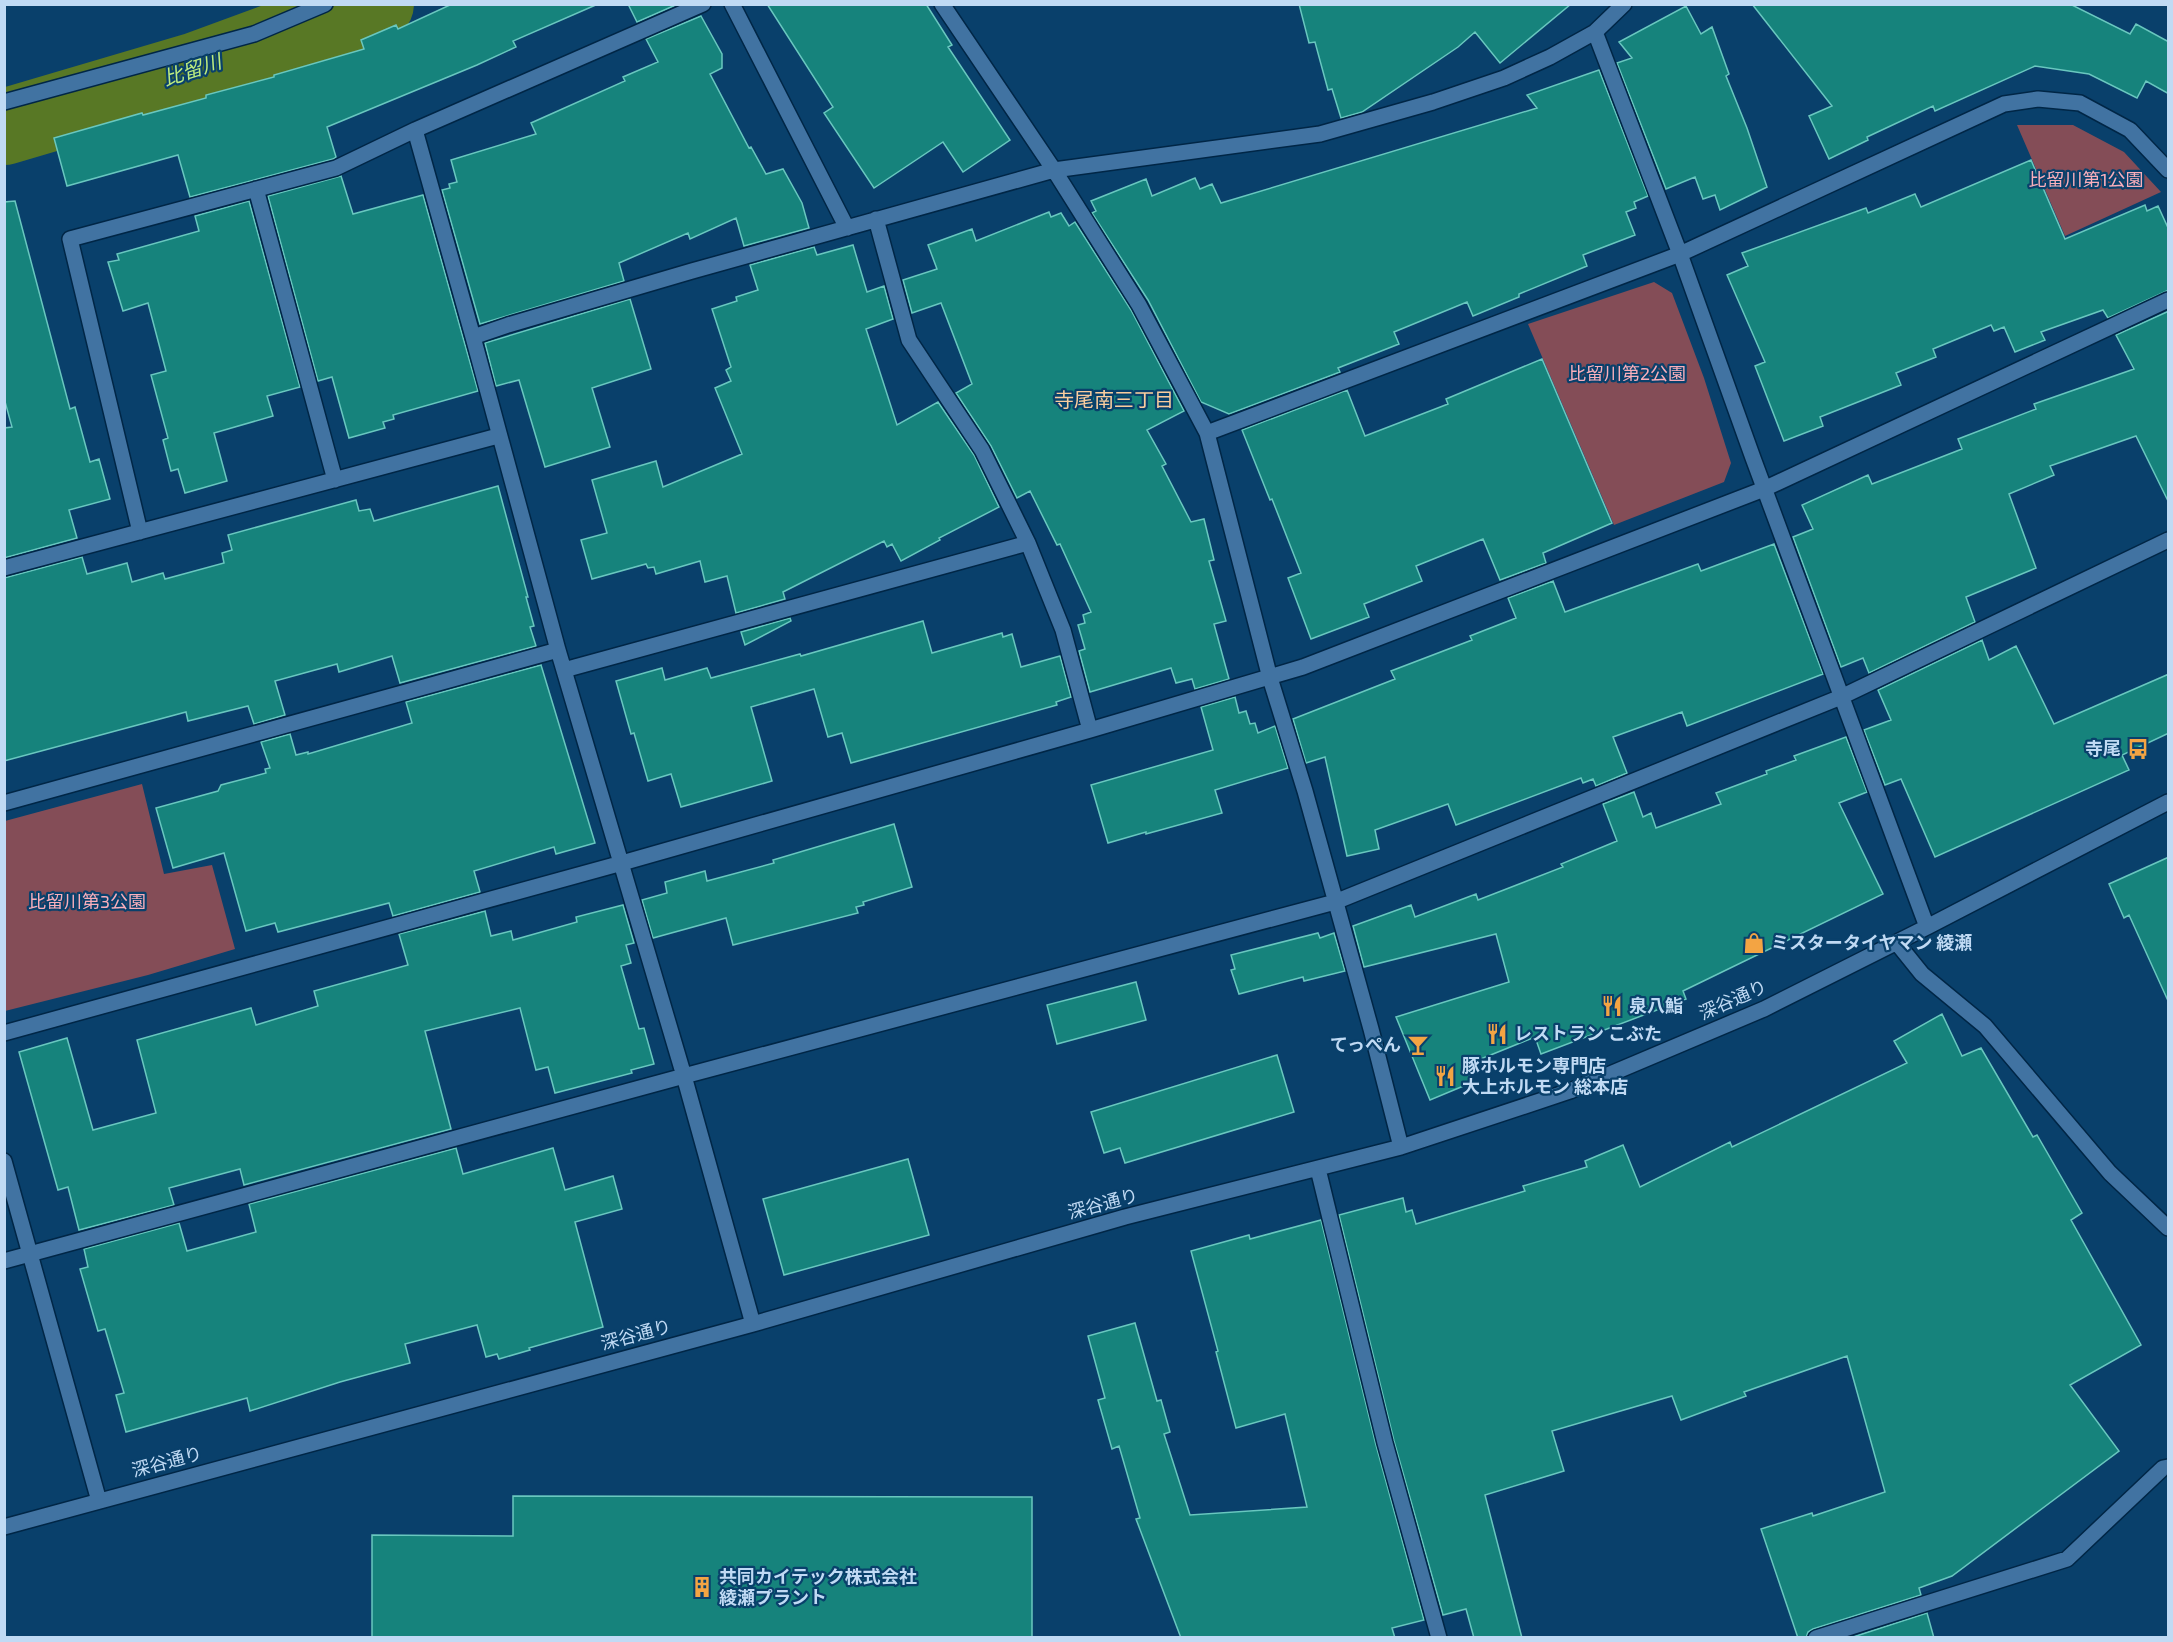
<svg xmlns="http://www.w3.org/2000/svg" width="2173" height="1642" viewBox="0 0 2173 1642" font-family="'Exo 2','Noto Sans JP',sans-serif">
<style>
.green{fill:#844d57}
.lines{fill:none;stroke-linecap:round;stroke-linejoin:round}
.river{stroke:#587825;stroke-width:76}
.building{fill:#16837c;stroke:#69c7bf;stroke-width:1.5}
.minor-casing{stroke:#002646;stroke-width:18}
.minor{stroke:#4173a2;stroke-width:15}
.labels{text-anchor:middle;stroke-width:4.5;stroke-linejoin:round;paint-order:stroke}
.park-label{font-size:18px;fill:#f9afbb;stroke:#09406b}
.poi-label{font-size:18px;font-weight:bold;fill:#c0daf4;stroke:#09406b;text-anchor:start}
.street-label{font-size:18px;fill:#c0daf4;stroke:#09406b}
.water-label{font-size:20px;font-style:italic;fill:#beec7f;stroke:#09406b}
.neighbourhood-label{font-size:20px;fill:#facd9e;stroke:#09406b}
</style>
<rect width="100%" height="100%" fill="#09406b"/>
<path class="green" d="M2017,125H2073L2124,152L2161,192L2065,236Z
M1654,282L1672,293L1704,378L1731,463L1724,482L1614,525L1528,324Z
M142,784L164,874L212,865L235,949L148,975L5,1011V821Z"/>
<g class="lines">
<path class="river" d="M4,127L197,70L376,4"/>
</g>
<path class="building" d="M452,4H598L513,41L516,47L477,65L327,127L336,157L333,159L190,197L178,155L67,186L54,138L142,113L143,115L206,98V95L274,77V75L364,49L361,40L396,25L398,29Z
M628,4H678L637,22Z
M767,4H926L952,45L948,47L1010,140L963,172L943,142L874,188L824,113L833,107Z
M1299,4H1571L1500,63L1475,32L1458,47L1362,112L1341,118L1332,89L1328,90L1315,42L1309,43Z
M1752,4H2070L2130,34L2136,24L2169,42V94L2146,81L2137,98L2089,74L2035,66L1935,111L1933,106L1867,137L1868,140L1829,159L1809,116L1832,106Z
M1686,6L1701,34L1712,27L1729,74L1726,76L1747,128L1767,187L1720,210L1715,195L1703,199L1695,177L1666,189L1617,63L1632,58L1619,42Z
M701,16L722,54V68L710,74L749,148L751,147L766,174L783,169L802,203L809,228L744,246L736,218L690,239L688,233L619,263L624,281L480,324L442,190L450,188L449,184L457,182L451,160L536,134L531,123L625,81L623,77L658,62L646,39Z
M1599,70L1648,196L1634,202L1636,208L1626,212L1635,235L1583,255L1587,266L1519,294V297L1473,316L1467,302L1394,332L1399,344L1338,368L1340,372L1229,414L1201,402L1148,300L1092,213L1096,211L1091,201L1146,179L1152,196L1195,178L1200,189L1212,184L1221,203L1537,108L1527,95Z
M2031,160L2065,239L2145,205L2147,211L2158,206L2169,230V290L2108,318L2103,310L2041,332L2045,340L2015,352L2004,327L1994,331L1991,325L1933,349L1936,357L1896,373L1901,385L1820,417L1823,426L1784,441L1755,366L1765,362L1727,275L1748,266L1742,253L1866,208L1868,213L1915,194L1921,207Z
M341,176L353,214L423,195L478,391L393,415L394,419L383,422L385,428L349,438L332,377L318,381L268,196Z
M15,201L70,409L75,407L90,462L99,459L110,499L69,510L77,538L4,558V428L12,427L4,398V202Z
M249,201L300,387L267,396L273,416L214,433L227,481L185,493L178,469L171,471L163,440L168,438L151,375L166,371L148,303L123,311L108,262L119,260L117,254L199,231L195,216Z
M1049,212L1051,217L1061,213L1069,226L1075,222L1131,310L1184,411L1147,430L1166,464L1162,466L1191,522L1204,519L1214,560L1209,561L1226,621L1214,624L1229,679L1195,689L1192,679L1176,683L1171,668L1090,692L1079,651L1085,649L1078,625L1085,623L1083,615L1091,612L1060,544L1057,545L1030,491L1017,498L991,446L956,393L972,384L941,303L912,313L903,280L937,269L928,245L972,229L976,241Z
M853,245L867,292L884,286L893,319L866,329L897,425L938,402L974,455L999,507L939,538L940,540L901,561L892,544L887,547L884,541L783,592L785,599L736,613L727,576L705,582L700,561L656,574L654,567L648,568L646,564L592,579L581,540L607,533L592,480L656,461L663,487L742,454L715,388L731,381L726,370L731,367L712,309L737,301L736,297L758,290L750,265L814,247L817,255Z
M630,299L651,369L592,388L610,447L545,467L519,380L496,386L485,343Z
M2169,311V503L2136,436L2050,466L2054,475L2009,494L2036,568L1966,597L1975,622L1869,673L1863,658L1841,667L1793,537L1813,529L1802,505L1868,475L1872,484L1962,449L1958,439L2036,409L2034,404L2134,369L2116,335Z
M1542,359L1612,523L1543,553L1546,563L1500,580L1483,539L1416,566L1422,581L1364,604L1369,617L1311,639L1288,578L1301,573L1272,499L1270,500L1242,430L1347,390L1365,436L1448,404L1446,399Z
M498,486L528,597H526L534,626L530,627L536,646L400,683L392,656L339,672L337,664L275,681L285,715L254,724L248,706L188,721L186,712L4,761V578L82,557L87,574L127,563L132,582L163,573L165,579L224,563L222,553L232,550L228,535L356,500L359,511L370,509L374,521Z
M1774,544L1823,674L1687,726L1682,712L1613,737L1627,773L1596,786L1593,779L1583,783L1581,778L1456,825L1448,804L1375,830L1379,849L1347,856L1325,757L1306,763L1293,719L1395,679L1391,671L1472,640L1470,636L1516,618L1508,598L1553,581L1565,612L1698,564L1701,571Z
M790,618L791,621L745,645L741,632Z
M923,621L932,653L1002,633L1003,637L1012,634L1021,667L1060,656L1071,697L1056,702L1057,705L851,763L842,733L828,737L814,689L751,707L772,781L681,807L671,774L648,781L634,733L631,734L616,681L662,668L665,680L707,668L711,678L800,654L801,656Z
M1982,640L1989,660L2016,646L2054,724L2169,674V733L2122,755L2129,770L1935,857L1901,779L1885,785L1864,730L1891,720L1878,690Z
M541,665L595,843L556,854L554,847L474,871L480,892L393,916L389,903L278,932L275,923L246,931L224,853L173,868L156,808L218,791L221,785L266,773L265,769L270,768L261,742L290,734L296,755L308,752V754L412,723L406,702Z
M1235,697L1239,713L1246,711L1250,724L1255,723L1258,733L1275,726L1288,768L1215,790L1222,813L1146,834V832L1108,843L1091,785L1213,750L1201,707Z
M1846,737L1867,792L1839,803L1883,894L1683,991L1686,999L1541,1054L1535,1037L1466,1065L1473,1082L1430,1100L1396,1017L1509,982L1496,934L1364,967L1353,926L1411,905L1415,917L1476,894L1478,900L1563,867L1561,864L1617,841L1603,804L1634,792L1643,817L1651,813L1656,828L1721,804L1716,793L1767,774L1766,771L1796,760L1794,756Z
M894,824L912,887L863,902L864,905L856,907L858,913L733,945L726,918L653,938L642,900L667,893L665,882L705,871L707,881L774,863L773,860Z
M2169,857V1003L2129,915L2124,918L2109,884Z
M623,905L634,943L626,945L631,963L621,966L639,1029L644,1028L654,1064L631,1070L632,1073L555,1093L548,1067L536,1070L520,1008L425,1031L451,1129L244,1185L240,1169L169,1188L174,1205L79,1230L68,1187L58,1190L19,1052L67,1038L93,1130L156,1113L137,1040L251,1008L256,1025L318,1006L314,991L408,965L399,934L485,911L491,936L511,931L513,940L577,922L576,917Z
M1318,933L1320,938L1334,933L1345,971L1304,981L1303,977L1239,994L1231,970L1235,969L1231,955Z
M1136,982L1146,1020L1057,1044L1047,1005Z
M1942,1014L1962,1056L1981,1048L2033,1137L2037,1135L2082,1213L2071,1220L2141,1345L2070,1385L2119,1451L1952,1576L1919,1588L1921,1595L1813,1629L1808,1632L1806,1638H1798L1761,1529L1812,1513L1813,1516L1885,1492L1847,1356L1744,1392L1746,1396L1681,1420L1672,1396L1552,1431L1564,1471L1485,1495L1522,1638H1474L1466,1609L1443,1615L1394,1441L1339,1215L1403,1198L1406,1212L1412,1210L1416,1224L1525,1191L1523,1186L1587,1167L1585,1161L1623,1145L1640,1187L1730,1142L1732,1147L1907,1063L1894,1041Z
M1277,1055L1294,1112L1125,1163L1120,1148L1104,1153L1091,1112Z
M456,1148L463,1174L553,1148L565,1190L613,1176L622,1209L575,1222L603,1327L529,1348L530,1350L499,1359L497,1354L486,1357L477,1325L405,1344L410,1363L340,1382L250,1411L247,1398L126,1432L116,1395L124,1393L105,1329L98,1331L80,1269L88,1267L84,1249L179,1223L187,1251L256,1232L249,1204Z
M908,1159L929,1235L784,1275L763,1199Z
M1321,1220L1376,1445L1424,1620L1392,1628L1395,1638H1181L1136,1519L1140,1518L1119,1446L1112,1449L1098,1400L1105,1398L1088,1336L1135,1323L1157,1401L1161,1400L1170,1432L1164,1434L1190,1515L1307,1507L1285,1414L1236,1428L1216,1352L1218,1351L1191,1251L1249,1235L1250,1239Z
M513,1496L1032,1497V1638H372V1535L513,1536Z
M1927,1613L1934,1638H1850Z"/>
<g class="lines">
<defs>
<path id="minor" d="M732,4L847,228
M942,4L1054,170L1139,305L1207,433L1270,678L1305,791L1371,1029L1401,1147
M1595,32L1680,254L1753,458L1927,927
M4,102L254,34L325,4
M415,130L473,337
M256,189L335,480
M876,219L909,340L982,450L1028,543L1063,630L1090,730
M1207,433L1680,254L2004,104L2038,99L2080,103L2130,130L2168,170
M140,532L70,239L336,168L415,130L703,4
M4,568L498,436
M564,670L1028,543
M4,803L558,650
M1897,943L1922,974L1985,1026L2110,1173L2168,1228
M4,1033L622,863L1090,730L1303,667L1764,489L2168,300
M4,1161L99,1501
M1318,1169L1385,1443L1439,1638
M4,1261L684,1076L1335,902L1841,697L2168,540
M753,1324L684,1076L558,650L473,337L508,325L692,271L1054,170L1320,134L1433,102L1504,78L1550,57L1595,32L1624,4
M4,1527L753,1324L1125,1217L1401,1147L1570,1091L1764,1009L1927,927L2168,802
M1816,1638L2067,1559L2163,1468L2168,1467"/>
</defs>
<use href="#minor" class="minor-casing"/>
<use href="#minor" class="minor"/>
</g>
<defs>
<symbol id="bus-bare" viewBox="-9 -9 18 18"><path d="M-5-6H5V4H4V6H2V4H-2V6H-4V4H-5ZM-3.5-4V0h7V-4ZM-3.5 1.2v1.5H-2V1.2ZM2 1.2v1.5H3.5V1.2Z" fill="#f3a443" stroke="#09406b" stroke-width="2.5" paint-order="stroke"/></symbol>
<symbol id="shop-bare" viewBox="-9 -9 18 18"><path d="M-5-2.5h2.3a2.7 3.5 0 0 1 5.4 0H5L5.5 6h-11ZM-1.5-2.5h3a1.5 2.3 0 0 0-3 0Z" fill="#f3a443" stroke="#09406b" stroke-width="2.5" paint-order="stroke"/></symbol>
<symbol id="restaurant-bare" viewBox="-9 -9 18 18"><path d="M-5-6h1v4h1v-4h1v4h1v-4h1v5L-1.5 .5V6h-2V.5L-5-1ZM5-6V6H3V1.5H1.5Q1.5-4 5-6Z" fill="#f3a443" stroke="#09406b" stroke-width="2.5" paint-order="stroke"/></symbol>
<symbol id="bar-bare" viewBox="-9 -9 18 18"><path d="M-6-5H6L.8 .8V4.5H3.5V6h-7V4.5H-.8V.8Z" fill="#f3a443" stroke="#09406b" stroke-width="2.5" paint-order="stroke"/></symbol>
<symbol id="building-bare" viewBox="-9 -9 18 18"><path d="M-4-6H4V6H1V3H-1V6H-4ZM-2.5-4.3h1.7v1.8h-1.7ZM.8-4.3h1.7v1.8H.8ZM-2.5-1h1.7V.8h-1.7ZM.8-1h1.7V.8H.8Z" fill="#f3a443" stroke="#09406b" stroke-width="2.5" paint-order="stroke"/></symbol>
</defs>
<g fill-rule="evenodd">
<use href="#bus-bare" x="2123" y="734" width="30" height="30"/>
<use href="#shop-bare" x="1739" y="928" width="30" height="30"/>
<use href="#restaurant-bare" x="1597" y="991" width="30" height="30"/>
<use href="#restaurant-bare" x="1482" y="1019" width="30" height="30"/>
<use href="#bar-bare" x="1403" y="1030" width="30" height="30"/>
<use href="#restaurant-bare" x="1430" y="1061" width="30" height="30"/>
<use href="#building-bare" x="687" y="1572" width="30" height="30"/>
</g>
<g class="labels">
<g class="park-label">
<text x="2086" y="186">比留川第1公園</text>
<text x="1627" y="380">比留川第2公園</text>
<text x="87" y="908">比留川第3公園</text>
</g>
<g class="poi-label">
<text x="2121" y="755" text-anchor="end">寺尾</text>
<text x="1771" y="949">ミスタータイヤマン 綾瀬</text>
<text x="1629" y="1012">泉八鮨</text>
<text x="1514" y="1040">レストラン こぶた</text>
<text x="1401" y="1051" text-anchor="end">てっぺん</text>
<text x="1462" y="1072">豚ホルモン専門店<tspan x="1462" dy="21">大上ホルモン 総本店</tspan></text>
<text x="719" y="1583">共同カイテック株式会社<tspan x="719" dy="21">綾瀬プラント</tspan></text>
</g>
<g class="street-label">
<text transform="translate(1733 1000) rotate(-24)" y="6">深谷通り</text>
<text transform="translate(1103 1204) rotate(-15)" y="6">深谷通り</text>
<text transform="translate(636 1335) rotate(-15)" y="6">深谷通り</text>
<text transform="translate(167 1462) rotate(-15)" y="6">深谷通り</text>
</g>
<g class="water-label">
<text transform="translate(192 70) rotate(-18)" y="7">比留川</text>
</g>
<g class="neighbourhood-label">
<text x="1114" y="407">寺尾南三丁目</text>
</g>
</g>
<rect width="2173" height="1642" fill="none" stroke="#c0daf4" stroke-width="12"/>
</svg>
